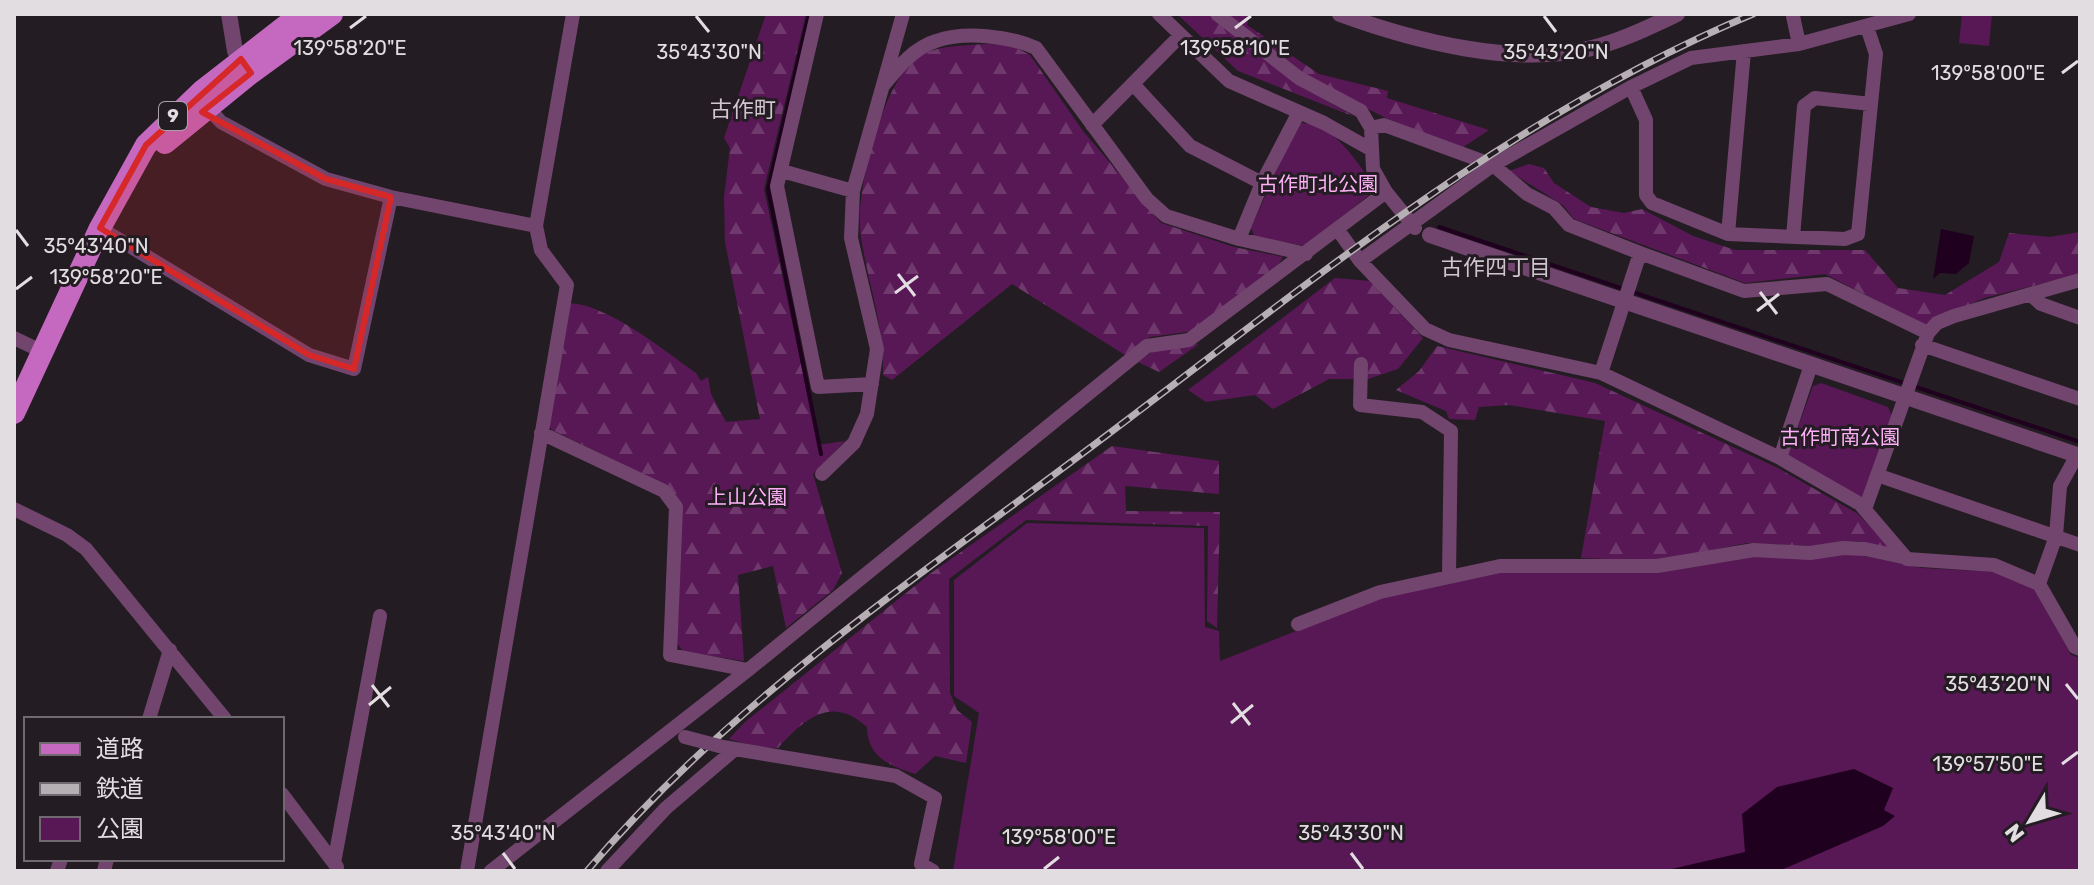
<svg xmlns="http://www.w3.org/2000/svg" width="2094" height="885" viewBox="0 0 2094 885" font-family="Rubik,'Noto Sans JP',sans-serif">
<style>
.forest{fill:url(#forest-firs)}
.park{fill:#581855}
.water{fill:#20001f}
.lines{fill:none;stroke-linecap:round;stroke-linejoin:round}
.stream{stroke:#20001f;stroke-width:4}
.minor{stroke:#72456e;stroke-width:14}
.tertiary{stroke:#72456e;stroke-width:16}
.primary{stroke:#c568bf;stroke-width:22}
.rail-casing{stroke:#b6b0b5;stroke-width:7}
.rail{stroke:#241c23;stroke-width:4;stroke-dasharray:12;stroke-linecap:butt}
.minor-bridge{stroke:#72456e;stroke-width:14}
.marked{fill:#d62828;fill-opacity:0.2;stroke:#d62828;stroke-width:6;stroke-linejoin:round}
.ticks{fill:none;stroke:#e2dde1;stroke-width:3}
.labels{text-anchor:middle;stroke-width:6;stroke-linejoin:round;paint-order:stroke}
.shield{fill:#241c23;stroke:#a9a3a8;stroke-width:2}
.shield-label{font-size:18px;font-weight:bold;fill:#e2dde1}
.park-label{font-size:20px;fill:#fdb0f6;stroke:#241c23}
.neighbourhood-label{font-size:22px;fill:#d1c6cf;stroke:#241c23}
.ticks-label{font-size:20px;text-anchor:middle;fill:#e2dde1;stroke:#241c23;stroke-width:6;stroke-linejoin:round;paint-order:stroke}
</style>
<defs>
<pattern id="forest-firs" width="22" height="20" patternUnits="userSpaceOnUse" patternTransform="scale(2)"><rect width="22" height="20" fill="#581855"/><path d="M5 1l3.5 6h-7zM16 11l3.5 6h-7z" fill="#70396d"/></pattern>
</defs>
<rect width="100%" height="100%" fill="#241c23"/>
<path class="forest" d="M766,14H806L764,189L818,445L845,441L813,474L842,573L833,590L786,628L773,566L738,575L744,661L684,652L675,641L679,515L668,486L552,430L548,424L568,303C608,304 663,350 696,373L701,381L708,377L711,394L726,422L760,419L725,242L724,197L730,148L724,138Z
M1177,14H1209L1296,83L1355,117L1238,71Z
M1225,14L1249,15L1247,25L1319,74L1388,91L1387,98L1489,130L1462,148L1386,118L1302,76Z
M987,44L1011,45L1030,55L1083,131L1161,223L1234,247L1283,257L1278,265L1193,331L1150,337L1125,355L1012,284L892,380L883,375C885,327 868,284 861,237C854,196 881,92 911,63C930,44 962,46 987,44Z
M1529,164L1544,168L1554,183L1591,207L1624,213L1642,209L1693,236L1735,250H1865L1898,288L1945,295L1999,262L2009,233L2050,237L2080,232V274L1984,298L1924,325L1825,274L1745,283L1574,219L1563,205L1509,171Z
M1335,278L1370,281L1423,338L1398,369L1368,379H1329L1273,409L1255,395L1206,402L1188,390Z
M1199,344L1159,372L1138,362L1153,351Z
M1437,346L1595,383L1778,468L1858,514L1892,549L1858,541L1809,546L1747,543L1657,561L1581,558L1605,421L1509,405L1479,407L1475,420L1449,419L1446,411L1396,390L1419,371Z
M1112,446L1219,461V494L1125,486L1126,511L1220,512L1217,628L1207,621L1208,526L1026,520L949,579L950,693L957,710L972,722L966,763L935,756L915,774C888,765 868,757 867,727C832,695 805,718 778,748L757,747L729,739L745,722L931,573Z"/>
<path class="park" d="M1962,14L1992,15L1989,46L1959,43Z
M1301,123C1334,122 1356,162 1374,185V191L1305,246L1255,237L1251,228L1296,127Z
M1821,383L1888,407L1892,416L1864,500L1787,457L1813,386Z
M1027,523L1204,528L1205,627L1219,631L1220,661L1374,600L1502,571L1844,552L1922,568L1997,572L2034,588L2071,655L2080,658V871H953L979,713L954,696V580Z"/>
<path class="water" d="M1941,229L1974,236L1969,263L1956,274L1940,273L1933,279Z
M1854,769L1893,788L1884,810L1895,816L1883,826L1779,871H1663L1745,852L1742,814L1777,787Z"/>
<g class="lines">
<path class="stream" d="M809,14L768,189L821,454
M1439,227L2080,442"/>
<path class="minor" d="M817,14L777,186L818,387L872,384
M1159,14L1229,81L1324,123L1372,150
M1217,14L1299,78L1361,111L1371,128L1373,169L1386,192L1415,228
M1793,16L1799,44
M1133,84L1190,146L1262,183
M883,86C897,69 913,48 936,41C965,31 1009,36 1036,48L1147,199L1166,216L1239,239L1306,254
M1631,87L1646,120V195L1652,203L1728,234L1845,239L1858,234L1876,54L1867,27
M208,108L221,122L326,179L391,197L536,226
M1092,125L1181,35
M1371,128L1384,125L1493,165L1527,194L1554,208L1569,225L1640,253L1744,291L1827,284L1928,333L1865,509
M782,171L853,191
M100,228L309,355L354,369L391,197
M1338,230L1360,261L1425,329L1449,340L1601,373L1780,458L1860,504L1907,559L1994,565L2039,584L2075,647L2080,649
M1728,234L1744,51
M1793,237L1804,106L1815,98L1871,104
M1239,239L1262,183L1299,112
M1360,261L1493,165L1631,87L1691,58L1799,44L1909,14
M2031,295L2041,304L2080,318
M1928,333L1937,323L1954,316L2080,280
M14,338L41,351
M1922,345L2080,399
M1361,364L1360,405L1422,412L1451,431L1449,575
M1601,373L1640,253
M541,433L664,491L676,507L670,655L748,670
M1780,458L1811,365
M822,474L854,443L867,414L877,349L851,238L853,191L903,14
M1877,475L2080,545
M14,509L67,535L86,549L225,719
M2039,584L2056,536L2060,486L2077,455
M1298,624L1380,592L1500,566H1657L1754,550L1810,553L1843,548L1865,549L1907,558
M149,719L170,650
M723,747L896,776L935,798L921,864L933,871
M282,794L337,867
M334,863L380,616
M57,871L61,859
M104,871L107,859
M467,871L567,285L541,250L536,226L573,14
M491,871L748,670L1147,346L1189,340L1386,192
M607,871L666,808L734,750"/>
<path class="tertiary" d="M229,14L235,51L247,68
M1340,14C1414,41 1514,67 1592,48C1621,41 1649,27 1677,14
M1430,235L2080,456"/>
<path class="primary" d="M165,143L251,73L332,14
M14,413L100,228L146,145L202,91L301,14"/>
<defs>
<path id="rail" d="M587,871C728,704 910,583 1083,453C1296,294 1506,117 1753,14"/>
</defs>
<use href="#rail" class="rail-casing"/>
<use href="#rail" class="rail"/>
<path class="minor-bridge" d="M685,737L723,747"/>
</g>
<path class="marked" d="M241,59L251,73L202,112L326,179L391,197L354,369L309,355L100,228L146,145Z"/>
<path class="ticks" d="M696,16L709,32M1544,16L1556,32M350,28L366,16M1235,28L1251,16M2062,73L2078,61M16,230L28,246M898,274L915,296M16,289L32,277M1760,292L1777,314M895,293L918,276M1757,311L1779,294M2066,684L2078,699M372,685L389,707M1233,703L1250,725M369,705L391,687M1231,723L1253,705M2062,764L2078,752M503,853L515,869M1351,853L1363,869M1044,869L1059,857"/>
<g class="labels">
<rect class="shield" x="159" y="102" width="28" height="28" rx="6"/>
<g class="shield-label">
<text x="173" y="122">9</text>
</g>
<g class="park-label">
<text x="1318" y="191">古作町北公園</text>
<text x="1840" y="444">古作町南公園</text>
<text x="747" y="504">上山公園</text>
</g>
<g class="neighbourhood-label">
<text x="743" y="117">古作町</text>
<text x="1496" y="275">古作四丁目</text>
</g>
</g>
<g class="ticks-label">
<text x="350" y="55">139°58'20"E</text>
<text x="1235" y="55">139°58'10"E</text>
<text x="709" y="59">35°43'30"N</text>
<text x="1556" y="59">35°43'20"N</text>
<text x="1988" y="80">139°58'00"E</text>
<text x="96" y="253">35°43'40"N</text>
<text x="106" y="284">139°58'20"E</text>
<text x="1998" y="691">35°43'20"N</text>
<text x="1988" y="771">139°57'50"E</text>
<text x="503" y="840">35°43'40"N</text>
<text x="1351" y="840">35°43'30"N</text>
<text x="1059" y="844">139°58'00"E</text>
</g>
<rect width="2094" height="885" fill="none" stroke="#e2dde1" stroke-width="32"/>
<rect x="24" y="717" width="260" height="144" fill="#241c23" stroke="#70696f" stroke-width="2"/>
<rect x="40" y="743" width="40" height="12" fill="#c568bf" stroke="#70696f" stroke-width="2"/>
<text x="96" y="757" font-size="24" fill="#e2dde1">道路</text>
<rect x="40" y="783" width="40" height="12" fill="#b6b0b5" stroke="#70696f" stroke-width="2"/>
<text x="96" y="797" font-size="24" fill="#e2dde1">鉄道</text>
<rect x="40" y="817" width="40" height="24" fill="#581855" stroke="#70696f" stroke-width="2"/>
<text x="96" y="837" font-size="24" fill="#e2dde1">公園</text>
<g transform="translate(2030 821) rotate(232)" stroke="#241c23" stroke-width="6" paint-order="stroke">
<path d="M0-6L14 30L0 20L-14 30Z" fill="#e2dde1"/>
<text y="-12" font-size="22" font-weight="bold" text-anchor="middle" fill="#e2dde1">N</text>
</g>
</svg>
